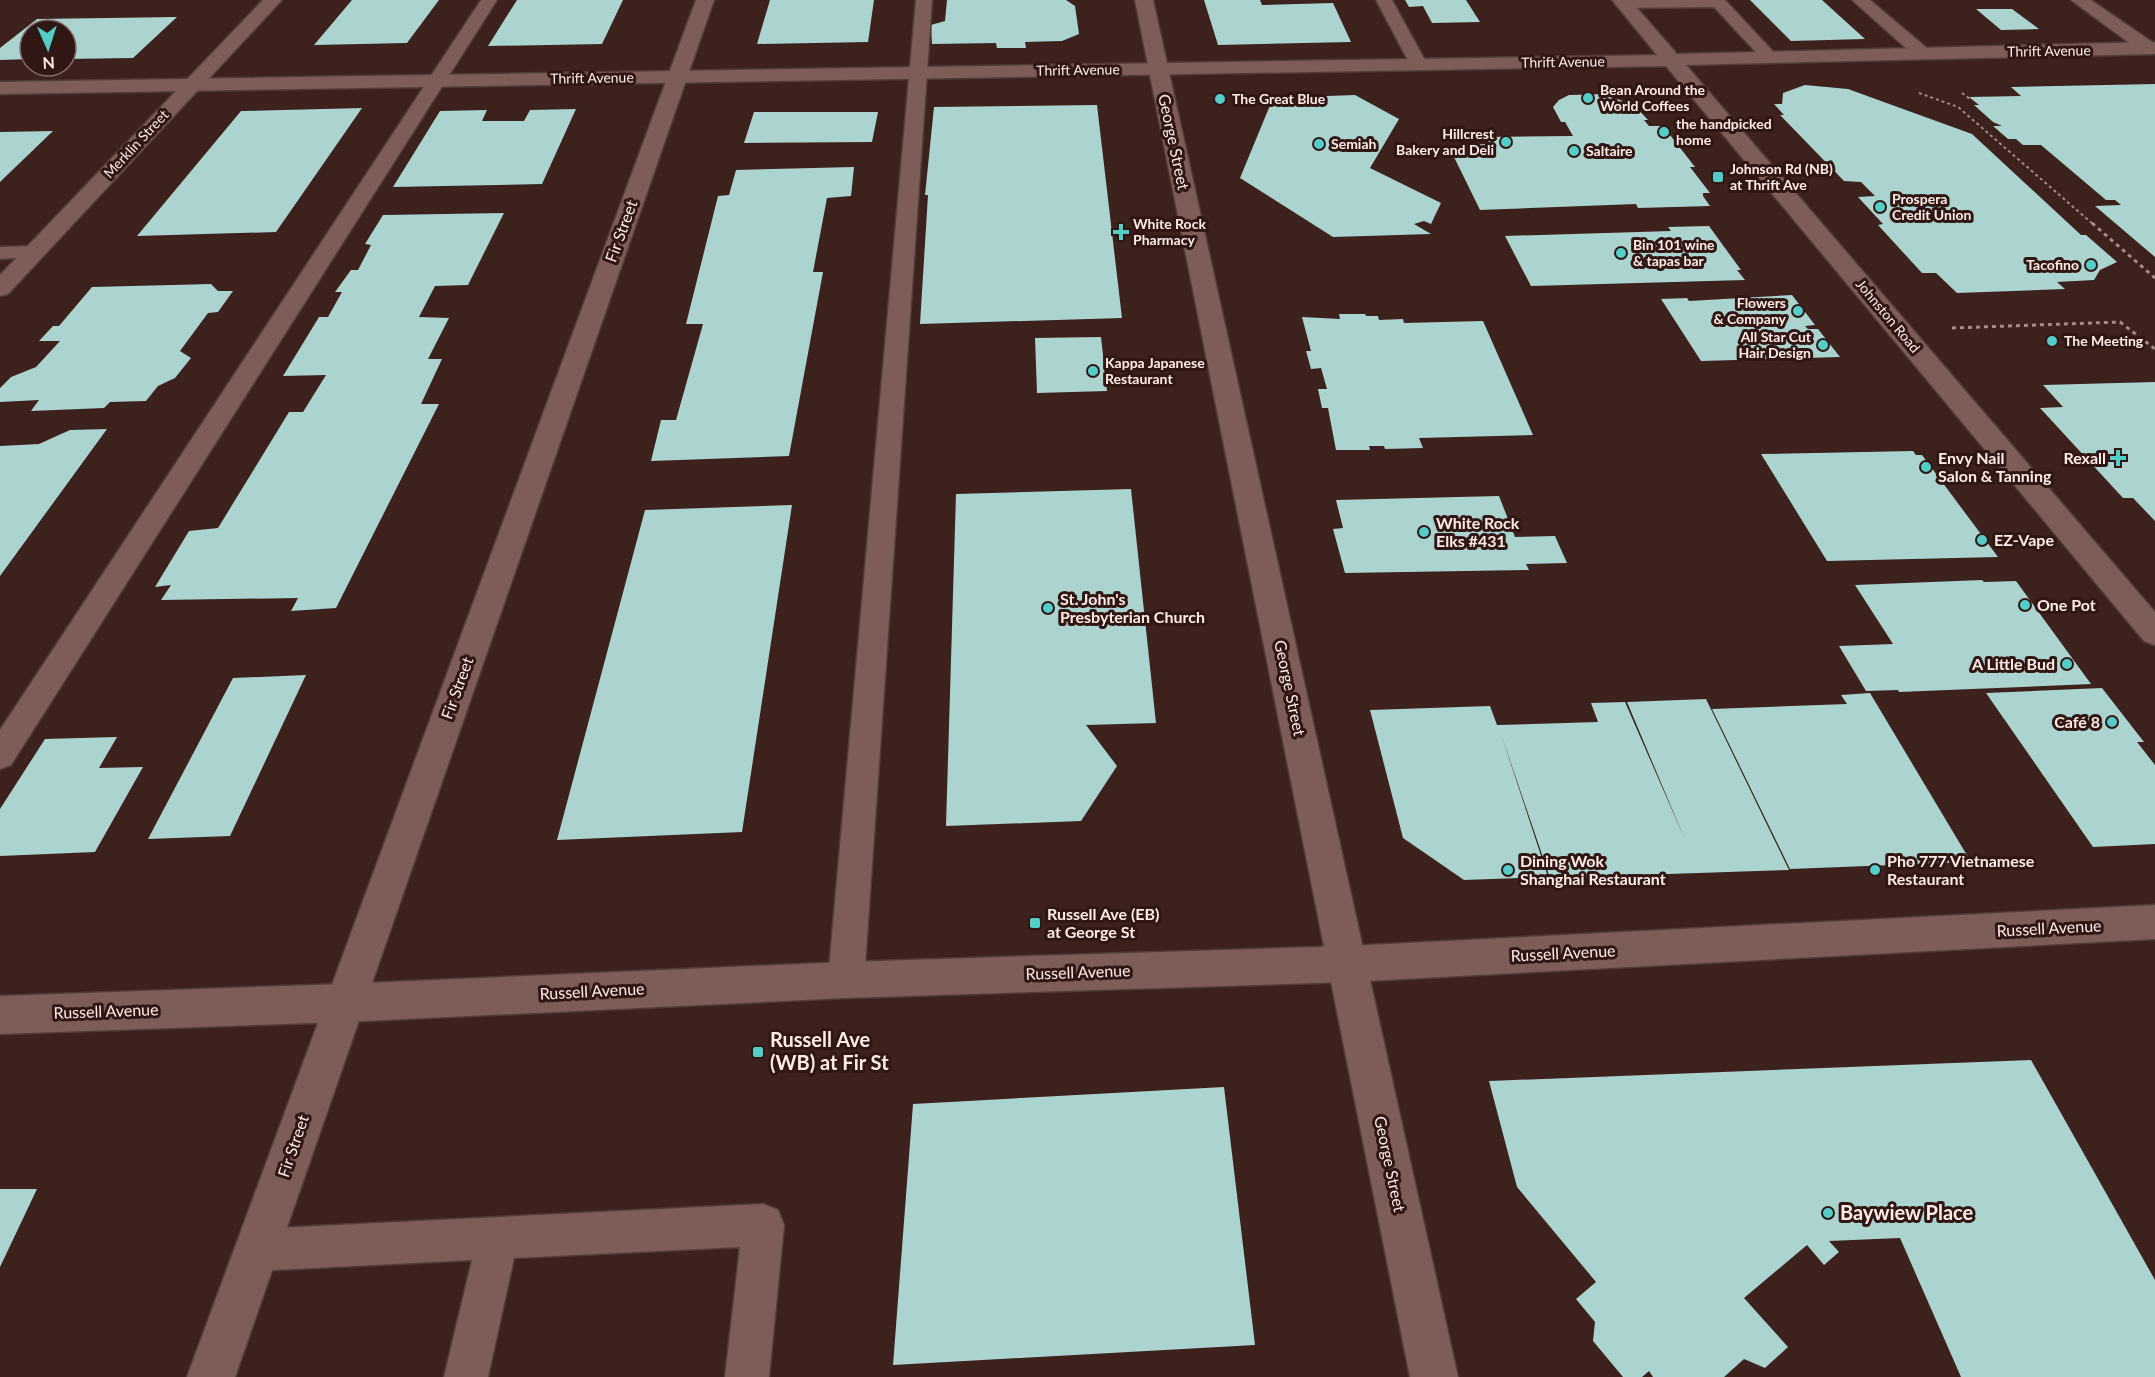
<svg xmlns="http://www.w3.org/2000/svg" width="2155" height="1377" viewBox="0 0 2155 1377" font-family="Lato,sans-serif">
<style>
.building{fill:#abd3d0}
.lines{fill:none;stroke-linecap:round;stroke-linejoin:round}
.service-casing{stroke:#533c38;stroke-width:3}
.minor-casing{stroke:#533c38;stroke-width:3}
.tertiary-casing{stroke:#533c38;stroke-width:3}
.path-far1{stroke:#a38c88;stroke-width:2;stroke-dasharray:3 3;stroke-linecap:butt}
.path{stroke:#a38c88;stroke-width:3;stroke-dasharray:4 4;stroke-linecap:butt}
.service{fill:#7c5d57;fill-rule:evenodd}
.minor{fill:#7c5d57;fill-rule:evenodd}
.tertiary{fill:#7c5d57;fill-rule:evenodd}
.poi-dot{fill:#54cdc8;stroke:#311713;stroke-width:2}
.labels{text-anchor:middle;stroke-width:6;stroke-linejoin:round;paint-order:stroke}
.far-street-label{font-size:14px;fill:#ffece8;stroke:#311713}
.far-poi-label{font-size:14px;font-weight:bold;fill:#ffece8;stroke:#311713;text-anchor:start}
.street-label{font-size:16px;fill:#ffece8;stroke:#311713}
.poi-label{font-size:16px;font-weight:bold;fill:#ffece8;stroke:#311713;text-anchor:start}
.near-poi-label{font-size:20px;font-weight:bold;fill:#ffece8;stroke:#311713;text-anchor:start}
</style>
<rect width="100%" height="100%" fill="#3c211c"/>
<path class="building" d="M352,0H439L407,43L314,45Z
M517,0H623L602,44L488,46Z
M770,0H874L868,42L757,44Z
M947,0H1066L1075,6L1079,34L1062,41L1025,42L1026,48H997L996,43L932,44L931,25L945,21Z
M1204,0H1260L1262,5L1333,3L1351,42L1218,45Z
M1405,0H1466L1480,22L1432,23L1423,6L1409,7Z
M1750,0H1822L1865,39L1791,41Z
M1976,9H2012L2039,29L2001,30Z
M177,17L133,58L66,59V30H30V59L0,60V48L37,19Z
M2155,84V257L2095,206L2121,205L2115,200H2106L2041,145H2023L2016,139H2008L1993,126H2002L1993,122L1974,105H1979L1969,97L2021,96L2011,87Z
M1805,85L1848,89L1972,134L2081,235H2086L2117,262L2100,270L2094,280L2057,282L2065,289L1957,293L1936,273H1922L1878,225L1883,224L1858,197L1875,196L1861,182L1844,181L1780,115H1784L1774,104H1782L1783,93Z
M1603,94L1634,105L1648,120H1644L1649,126H1663L1695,167H1690L1710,193H1703V196L1710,206L1638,208L1636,204L1480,210L1454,157H1468L1462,145L1489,144L1486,137L1573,136L1565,122H1561L1553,107L1559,100L1569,95Z
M1355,95L1399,119L1370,168L1441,203L1431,224L1424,221L1414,224L1431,234L1333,237L1240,178L1273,98Z
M1097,105L1122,318L920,324L928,195H925L934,107Z
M362,108L276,232L137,236L241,111Z
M576,109L542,184L393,187L440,111L487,110L482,121H524L530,110Z
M754,112H878L872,142L744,143Z
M53,131L0,182V132Z
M854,167L851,196L827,198L813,272H823L789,456L651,461L661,420H676L703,324H686L718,196L729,195L736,170Z
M504,213L468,285L435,286L419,317L449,318L428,359H442L421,404H439L336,608L291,611L298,598L161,600L171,585L155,587L189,531L218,528L289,412H303L326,375L283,376L319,317H328L342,292H335L351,270H358L371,245L365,244L383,215Z
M1709,226L1741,270H1737L1745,280L1531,286L1505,236L1671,231L1668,227Z
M211,284L218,291H233L218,312L208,313L180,351L191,358L175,378L158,386L146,401L110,402L104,408L31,411L39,400L0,402V388L11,377L36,367L60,341H39L53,326H59L92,287Z
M1792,295L1815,325L1805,326L1808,329H1818L1840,357L1701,361L1661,299L1687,298L1689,301Z
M1339,314H1365L1366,316H1378L1379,320L1403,319L1404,323L1483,321L1533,435L1419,438L1423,448L1385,449L1384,446H1369L1370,450H1336L1328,408H1322L1318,389H1327L1321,368L1311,369L1306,351H1311L1302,317L1340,319Z
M1101,337L1107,391L1037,393L1035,338Z
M2155,382V521L2133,498H2123L2040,408L2063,407L2043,385Z
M107,429L0,576V446L39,444L70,430Z
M1913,451L1916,455H1922L1998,557L1827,561L1761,454Z
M1131,489L1156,723L1086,725L1117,766L1081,821L946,826L956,494Z
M1499,496L1515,537L1555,536L1567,563L1526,564L1529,570L1345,573L1333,529L1343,528L1336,500Z
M792,505L742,832L557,840L645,510Z
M1982,580L1984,582L2016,581L2091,684L1899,692L1898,690L1866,691L1839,646L1893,644L1855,585Z
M306,675L230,836L148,839L233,678Z
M2102,688L2144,742H2137L2155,765V844L2093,847L1986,693Z
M1870,693L1971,862L1790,869L1712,709L1847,704L1841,695Z
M1706,699L1789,870L1550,878L1501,734L1548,877L1464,880L1403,838L1370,710L1490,706L1497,725L1598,722L1591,703L1625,702L1686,842L1627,702Z
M117,737L99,768L143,767L95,852L0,856V809L45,739Z
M2031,1060L2155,1280V1377H1961L1900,1238L1829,1241L1839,1252L1824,1265L1807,1245L1744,1298L1788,1347L1765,1368L1744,1359L1724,1377H1653L1649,1371L1642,1377H1623L1593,1341L1595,1322L1576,1299L1596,1282L1517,1187L1489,1081Z
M1224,1087L1255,1345L893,1365L913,1104Z
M0,1189H37L0,1267Z"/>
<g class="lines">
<defs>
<path id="service" d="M481,0H497L11,765L0,769V730Z
M916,0H932L864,980L859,992L846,997L833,992L828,980Z
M1376,0H1392L1427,64L1424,68H1412Z
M1617,0H1725L1779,58L1777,62H1765L1714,7L1623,8L1617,6L1615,3Z
M1852,0H1870L1929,50L1931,54L1929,58H1917Z
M34,246L41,248L44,252L41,256L0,259V247Z
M763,1204L778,1210L784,1225L769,1377H725L740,1247L514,1258L488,1377H444L472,1260L256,1271L241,1265L235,1250L241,1235L256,1229Z"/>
<path id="minor" d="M263,0H282L8,294L0,296V275Z
M696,0H714L235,1377H187Z
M1135,0H1153L1458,1377H1410Z
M2071,0H2091L2155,44V53H2143Z"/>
<path id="tertiary" d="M1612,0H1630L1677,54L2155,42V54L1686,65L2155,612V645L2144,641L1666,66L0,94V82L1657,55Z
M2155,905V939L1348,982L846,998L343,1022L0,1034V996L343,984L846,962L1348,946Z"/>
</defs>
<use href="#service" class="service-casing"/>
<use href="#minor" class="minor-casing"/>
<use href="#tertiary" class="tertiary-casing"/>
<path class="path-far1" d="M1919,93L1958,107L2094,225
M1962,93L1970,99"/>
<path class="path" d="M2092,223L2155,278
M1952,328L2120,322L2155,349"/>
<use href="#service" class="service"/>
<use href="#minor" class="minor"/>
<use href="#tertiary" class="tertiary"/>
</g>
<g class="poi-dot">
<circle cx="1588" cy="98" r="6"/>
<circle cx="1220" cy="99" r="6"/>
<circle cx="1664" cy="132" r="6"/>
<circle cx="1506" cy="142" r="6"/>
<circle cx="1319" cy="144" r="6"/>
<circle cx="1574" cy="151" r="6"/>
<rect x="1712" y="171" width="12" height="12" rx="3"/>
<circle cx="1880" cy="207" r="6"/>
<path d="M1118 223h6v6h6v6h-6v6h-6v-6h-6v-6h6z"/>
<circle cx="1621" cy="253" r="6"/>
<circle cx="2091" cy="265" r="6"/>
<circle cx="1798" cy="311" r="6"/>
<circle cx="2052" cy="341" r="6"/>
<circle cx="1823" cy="345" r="6"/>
<circle cx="1093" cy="371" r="6"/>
<path d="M2115 449h6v6h6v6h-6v6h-6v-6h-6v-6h6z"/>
<circle cx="1926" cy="467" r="6"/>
<circle cx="1424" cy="532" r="6"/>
<circle cx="1982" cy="540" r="6"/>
<circle cx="2025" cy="605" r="6"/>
<circle cx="1048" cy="608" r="6"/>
<circle cx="2067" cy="664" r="6"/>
<circle cx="2112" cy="722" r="6"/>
<circle cx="1508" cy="870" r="6"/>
<circle cx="1875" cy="870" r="6"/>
<rect x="1029" y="917" width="12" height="12" rx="3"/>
<rect x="752" y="1046" width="12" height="12" rx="3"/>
<circle cx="1828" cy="1213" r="6"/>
</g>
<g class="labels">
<g class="far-street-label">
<text transform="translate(2049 51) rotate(-1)" y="5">Thrift Avenue</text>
<text transform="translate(1563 62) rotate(-1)" y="5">Thrift Avenue</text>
<text transform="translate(1078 70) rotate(-1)" y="5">Thrift Avenue</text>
<text transform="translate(592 78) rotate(-1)" y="5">Thrift Avenue</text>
<text transform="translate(136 144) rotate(-47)" y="5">Merklin Street</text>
<text transform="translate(1888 316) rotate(50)" y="5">Johnston Road</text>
</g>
<g class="far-poi-label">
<text x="1600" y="95">Bean Around the<tspan x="1600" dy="16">World Coffees</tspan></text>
<text x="1232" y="104">The Great Blue</text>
<text x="1676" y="129">the handpicked<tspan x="1676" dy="16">home</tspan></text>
<text x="1494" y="139" text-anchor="end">Hillcrest<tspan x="1494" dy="16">Bakery and Deli</tspan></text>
<text x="1331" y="149">Semiah</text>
<text x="1586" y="156">Saltaire</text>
<text x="1730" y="174">Johnson Rd (NB)<tspan x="1730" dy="16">at Thrift Ave</tspan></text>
<text x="1892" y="204">Prospera<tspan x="1892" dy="16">Credit Union</tspan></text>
<text x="1133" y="229">White Rock<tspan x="1133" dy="16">Pharmacy</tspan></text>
<text x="1633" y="250">Bin 101 wine<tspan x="1633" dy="16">&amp; tapas bar</tspan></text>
<text x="2079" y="270" text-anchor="end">Tacofino</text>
<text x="1786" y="308" text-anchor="end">Flowers<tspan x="1786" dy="16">&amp; Company</tspan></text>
<text x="1811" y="342" text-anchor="end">All Star Cut<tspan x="1811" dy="16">Hair Design</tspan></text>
<text x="2064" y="346">The Meeting</text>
<text x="1105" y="368">Kappa Japanese<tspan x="1105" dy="16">Restaurant</tspan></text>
</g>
<g class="street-label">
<text transform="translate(1174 142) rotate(78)" y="6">George Street</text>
<text transform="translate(621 231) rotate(-70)" y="6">Fir Street</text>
<text transform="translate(457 688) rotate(-70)" y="6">Fir Street</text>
<text transform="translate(1290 688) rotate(78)" y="6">George Street</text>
<text transform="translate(2049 928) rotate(-3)" y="6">Russell Avenue</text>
<text transform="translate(1563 953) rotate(-3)" y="6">Russell Avenue</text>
<text transform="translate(1078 972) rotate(-2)" y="6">Russell Avenue</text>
<text transform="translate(592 991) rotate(-3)" y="6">Russell Avenue</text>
<text transform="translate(106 1011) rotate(-2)" y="6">Russell Avenue</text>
<text transform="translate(293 1146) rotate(-71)" y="6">Fir Street</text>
<text transform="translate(1390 1164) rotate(78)" y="6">George Street</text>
</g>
<g class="poi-label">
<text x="1938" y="464">Envy Nail<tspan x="1938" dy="18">Salon &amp; Tanning</tspan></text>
<text x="2106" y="464" text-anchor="end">Rexall</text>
<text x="1436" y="529">White Rock<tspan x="1436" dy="18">Elks #431</tspan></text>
<text x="1994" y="546">EZ-Vape</text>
<text x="1060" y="605">St. John's<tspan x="1060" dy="18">Presbyterian Church</tspan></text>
<text x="2037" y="611">One Pot</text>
<text x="2055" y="670" text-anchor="end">A Little Bud</text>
<text x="2100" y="728" text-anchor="end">Café 8</text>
<text x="1520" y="867">Dining Wok<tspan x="1520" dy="18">Shanghai Restaurant</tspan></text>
<text x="1887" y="867">Pho 777 Vietnamese<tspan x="1887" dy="18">Restaurant</tspan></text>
<text x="1047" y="920">Russell Ave (EB)<tspan x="1047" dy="18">at George St</tspan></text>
</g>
<g class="near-poi-label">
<text x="770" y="1047">Russell Ave<tspan x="770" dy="23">(WB) at Fir St</tspan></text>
<text x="1840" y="1220">Baywiew Place</text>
</g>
</g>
<g transform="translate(48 48) rotate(177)"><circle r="28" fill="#311713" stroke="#836c68" stroke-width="1.5"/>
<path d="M0-4.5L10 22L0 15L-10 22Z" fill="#54cdc8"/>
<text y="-9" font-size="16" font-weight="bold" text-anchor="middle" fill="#ffece8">N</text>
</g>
</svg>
